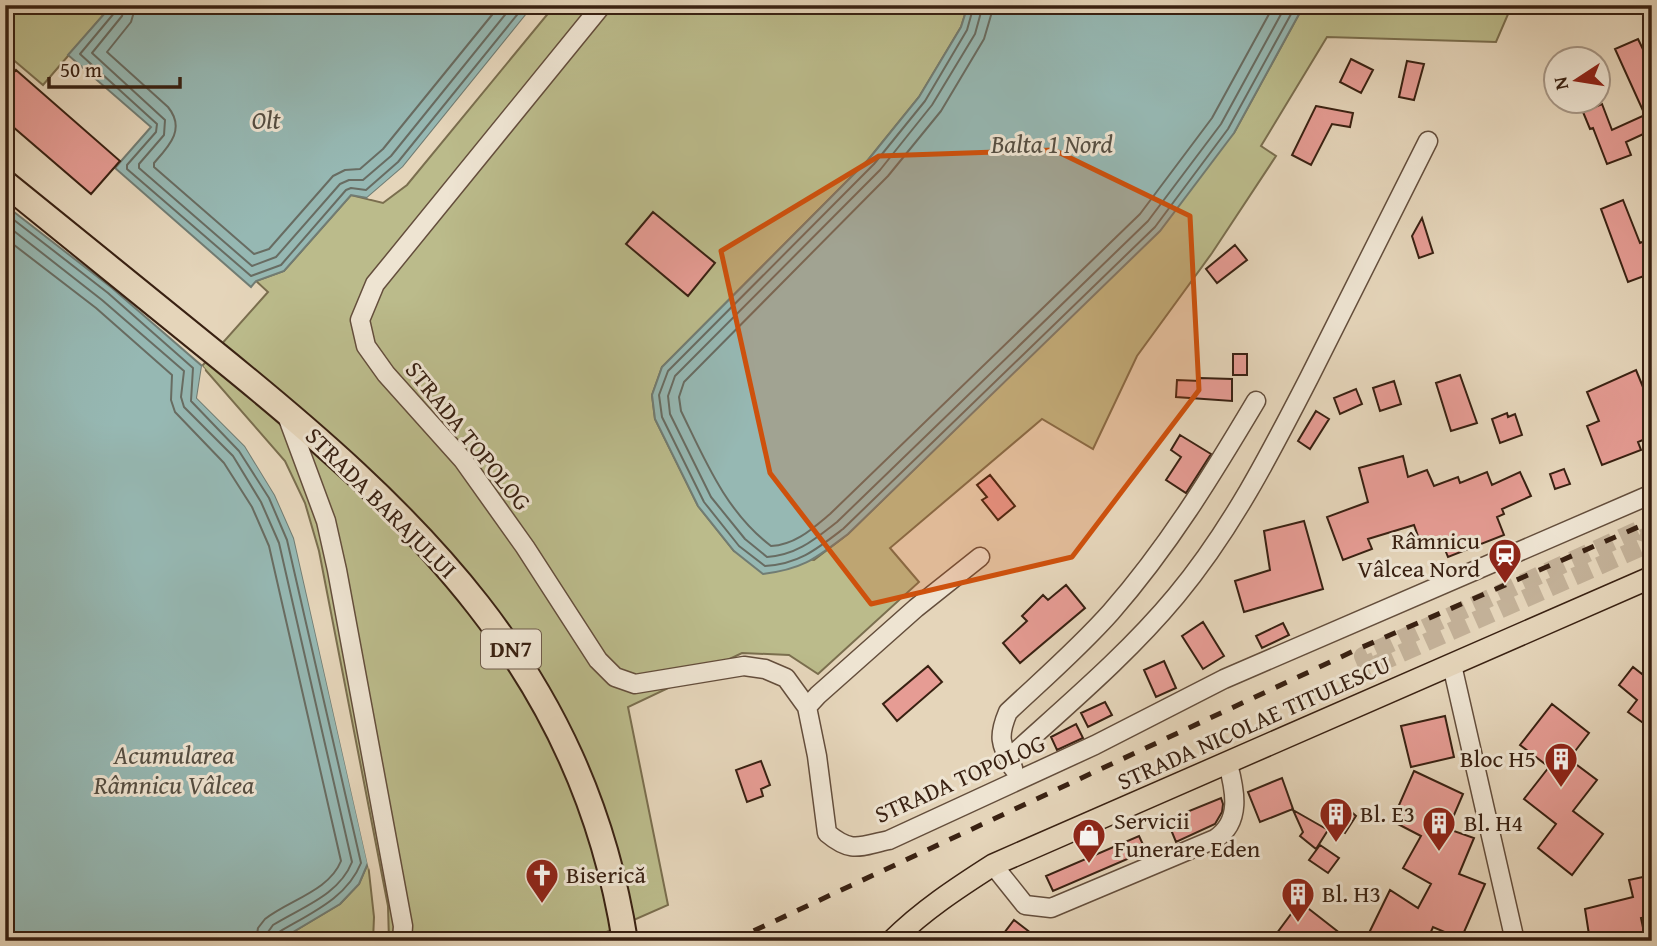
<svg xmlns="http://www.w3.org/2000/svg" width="1657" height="946" viewBox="0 0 1657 946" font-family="'Gentium Book Plus',serif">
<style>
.green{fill:#bbbb8b;stroke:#7a6e4e;stroke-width:2}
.water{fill:#96b8b3;stroke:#717c73;stroke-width:2}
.pier{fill:#e5d5ba}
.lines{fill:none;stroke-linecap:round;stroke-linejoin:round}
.shore{stroke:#686c62;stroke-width:2}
.building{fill:#e69c94;stroke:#392112;stroke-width:2}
.minor-tunnel{stroke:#c3b198;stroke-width:18;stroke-dasharray:18 9;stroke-linecap:butt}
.minor-casing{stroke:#644e3c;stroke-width:21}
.major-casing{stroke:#392112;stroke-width:24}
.highway-casing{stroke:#392112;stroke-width:28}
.minor{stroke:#eee4d2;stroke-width:18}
.major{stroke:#e5d5ba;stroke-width:21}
.highway{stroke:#e5d5ba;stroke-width:24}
.rail{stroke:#392112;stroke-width:5;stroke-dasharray:12 12;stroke-linecap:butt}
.marked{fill:#ce510d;fill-opacity:0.2;stroke:#ce510d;stroke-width:5;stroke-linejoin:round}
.labels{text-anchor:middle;stroke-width:6;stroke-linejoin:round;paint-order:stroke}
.shield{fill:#eee4d2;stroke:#6f5c4c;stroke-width:2}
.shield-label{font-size:23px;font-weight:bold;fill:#392112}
.street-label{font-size:24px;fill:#392112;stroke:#eee4d2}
.poi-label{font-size:24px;fill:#392112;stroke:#eee4d2;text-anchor:start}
.water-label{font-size:26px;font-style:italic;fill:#554e42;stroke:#eee4d2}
</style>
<rect width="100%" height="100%" fill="#e5d5ba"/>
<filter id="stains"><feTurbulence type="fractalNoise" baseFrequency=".00286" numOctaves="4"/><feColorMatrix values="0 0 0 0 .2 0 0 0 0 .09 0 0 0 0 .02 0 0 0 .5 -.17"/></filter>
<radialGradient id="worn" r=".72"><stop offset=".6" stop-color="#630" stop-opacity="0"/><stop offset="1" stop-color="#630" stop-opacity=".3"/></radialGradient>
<path class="green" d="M5,5H112L43,85L10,57L5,61Z
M555,5H968L961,27L919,97L868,160L662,367L652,395L655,419L698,506L734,551L814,560L848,534L986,399L1234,133L1304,5H1512L1496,42L1327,37L1261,146L1276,156L1212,253L1137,356L1093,449L1042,419L890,548L919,582L818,674L789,655L742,653L628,707L668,905L586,941H389L388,906L319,551L305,503L285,461L202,366L268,292L256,281L284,271L351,195L383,203L407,185Z
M368,863L374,917L373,941H278L340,904L359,884Z"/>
<path class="water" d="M112,5H534L403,167L367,198L351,195L284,271L256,281L251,287L115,168L151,127L68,55Z
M968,5H1304L1234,133L1160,231L848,534C816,558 804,569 763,574L734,551L698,506L655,419L652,395L662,367L868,160L919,97L961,27Z
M5,205L112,288L202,366L197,398L245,446L275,495L294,538L368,863L359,884L340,904L278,941H5Z"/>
<path class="pier" d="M534,5H537L536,7L405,169L371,199L367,198L403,167Z
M202,366L205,369L200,397L248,444L278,493L297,537L372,863L369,870L294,538L275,495L245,446L197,398Z"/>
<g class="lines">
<path class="shore" d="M116,5L115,12L80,54L157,124L156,132L127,165V169L251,276L281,265L346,190L351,188L366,190L398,162L525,5
M125,5L122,16L92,53L165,120L164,135L139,164V168L252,266L276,257L340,184L349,180H363L391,156L513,5
M136,5L131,22L107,52L168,107C186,129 169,146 154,163V167L254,254L269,249L333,176L345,170L360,169L383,149L500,5
M974,5L967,30L925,101L874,164L668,371L659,395L662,417L704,502L739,546L765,566C799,564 817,549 843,529L1155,227L1228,129L1296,5
M983,5L975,34L932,105L880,170L675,376L668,396L670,414L711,497L745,539L767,557C797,555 815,539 837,522L1148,221L1221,124L1286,5
M994,5L984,39L941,111L888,176L684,382L679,397L681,411C705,460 726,512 771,546C795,545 812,529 830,514L1140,214L1212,118L1274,5
M5,213L108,293L193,368L191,401L239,451L269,498L287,540L361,863C347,898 311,913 279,932L276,941
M5,224L102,300L184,371L181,397L184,407L233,456L261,502L279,543L352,862C339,895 302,907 273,925L268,932L267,941
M5,238L96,308L172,375L171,400L175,412L224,463L252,507L269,546L341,861C329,891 289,900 265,919L258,928L256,941"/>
</g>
<path class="building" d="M1638,39L1652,68V130L1626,142L1631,155L1607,164L1593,128L1590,129L1583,112L1602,104L1612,130L1645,115L1615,49Z
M1351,59L1373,70L1361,93L1340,82Z
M1407,61L1424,64L1414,100L1399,97Z
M16,70L120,161L91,194L5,120V82Z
M1316,106L1353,113L1350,127L1332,124L1311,165L1292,155Z
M1623,200L1640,243L1652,238V273L1628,282L1601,209Z
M653,212L715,263L688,296L626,244Z
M1422,218L1433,253L1419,258L1412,236Z
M1235,245L1247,260L1217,283L1206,269Z
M1233,354H1247V375H1233Z
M1636,370L1652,409V436L1638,442L1641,450L1602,465L1587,426L1599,421L1587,392Z
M1460,375L1477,423L1451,431L1436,383Z
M1200,378L1232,379V401L1176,397L1177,380L1200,381Z
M1394,381L1401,404L1380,411L1373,388Z
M1356,389L1362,404L1340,414L1334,398Z
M1316,411L1329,419L1310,449L1298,441Z
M1507,413L1508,417L1515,414L1522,435L1500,443L1492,419Z
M1180,435L1211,454L1186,493L1166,480L1181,457L1171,450Z
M1403,456L1408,477L1427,470L1434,486L1458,477L1460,483L1487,472L1492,485L1520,472L1531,496L1502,509L1504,514L1497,517L1504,535L1448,557L1442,542L1423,550L1414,525L1368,539L1372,549L1343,560L1327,517L1368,502L1359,468Z
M1564,469L1570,484L1555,489L1550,474Z
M990,475L1015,506L998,520L982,500L987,497L977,485Z
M1304,521L1323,589L1244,612L1235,581L1270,570L1264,531Z
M1066,585L1085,608L1020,663L1003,643L1027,621L1022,616L1043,595L1048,600Z
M1203,622L1224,656L1203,669L1182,636Z
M1283,623L1289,635L1262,648L1256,636Z
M1164,661L1176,688L1156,697L1144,670Z
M1652,661V718L1646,725L1628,712L1637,700L1619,685L1633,667L1642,674Z
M928,666L942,682L897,721L883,704Z
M1105,702L1112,715L1088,727L1081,713Z
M1552,704L1589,733L1569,759L1597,780L1573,811L1603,834L1572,875L1538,848L1556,824L1524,799L1549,767L1520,745Z
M1445,716L1454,757L1411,767L1401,726Z
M1076,724L1083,738L1057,750L1051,737Z
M761,761L770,785L761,789L763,796L747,802L736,770Z
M1414,771L1463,794L1448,829L1474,838L1459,874L1485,884L1461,939L1433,927L1430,934L1426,933L1422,941H1381L1369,933L1390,890L1418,908L1431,884L1403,868L1421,836L1392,821Z
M1282,778L1293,809L1260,822L1248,792Z
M1221,798L1223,804L1222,812L1215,824L1176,842L1167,820Z
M1340,802L1356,816L1345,833L1324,821Z
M1293,810L1328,830L1316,849L1300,836L1303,832Z
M1139,836L1146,851L1053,891L1046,876Z
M1320,845L1339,858L1328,873L1309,860Z
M1652,875V916L1641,918L1645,937L1625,941H1590L1585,909L1633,897L1629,880Z
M1300,902L1318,916L1350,941H1271Z
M1014,920L1031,933L1023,941H998Z"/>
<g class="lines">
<path class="minor-tunnel" d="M1647,526L1650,532L1646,545L1368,668L1363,656Z"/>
<defs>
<path id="minor" d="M602,5L375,284L360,320L366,346L386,374L463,460L525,547L598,660L615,677L635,684L744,666L765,669L786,678L807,707L817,756L827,833C852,854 860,846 889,840L1095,745L1224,679L1652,494
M286,413L326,521L337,570L403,926L402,941
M1452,665L1515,941
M807,707L818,695L916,608L980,557
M1009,758C1066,706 1127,655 1176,596C1231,530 1270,454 1309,378C1349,299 1389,220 1428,141
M1013,768C1001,744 997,738 1008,712C1042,680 1079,648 1111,612C1168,547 1212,475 1256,401
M993,865L1025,905L1051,908L1215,839C1242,822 1235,790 1228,764"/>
<path id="major" d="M892,941C922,911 957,888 993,865L1652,577"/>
<path id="highway" d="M5,183C74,239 142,294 211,350C414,514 582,669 625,941"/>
</defs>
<use href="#minor" class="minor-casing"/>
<use href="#major" class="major-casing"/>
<use href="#highway" class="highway-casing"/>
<use href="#minor" class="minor"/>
<use href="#major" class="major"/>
<use href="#highway" class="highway"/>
<path class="rail" d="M732,941L1358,649L1652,521"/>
</g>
<path class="marked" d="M1054,150L1190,216L1199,390L1072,557L871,604L770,473L721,251L879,156Z"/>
<defs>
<symbol id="station-pin" viewBox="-11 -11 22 30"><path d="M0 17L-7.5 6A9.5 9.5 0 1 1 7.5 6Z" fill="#8f2418" stroke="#eee4d2"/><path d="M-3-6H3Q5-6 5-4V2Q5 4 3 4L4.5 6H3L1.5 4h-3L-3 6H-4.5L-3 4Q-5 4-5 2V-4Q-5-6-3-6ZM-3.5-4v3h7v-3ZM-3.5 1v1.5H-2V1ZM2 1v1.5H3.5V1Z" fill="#fff"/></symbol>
<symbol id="building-pin" viewBox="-11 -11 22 30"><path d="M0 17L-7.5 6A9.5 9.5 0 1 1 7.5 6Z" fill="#8f2418" stroke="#eee4d2"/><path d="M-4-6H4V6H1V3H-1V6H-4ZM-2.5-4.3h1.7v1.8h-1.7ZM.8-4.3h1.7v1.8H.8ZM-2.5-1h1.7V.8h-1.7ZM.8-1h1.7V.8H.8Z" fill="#fff"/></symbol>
<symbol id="shop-pin" viewBox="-11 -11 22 30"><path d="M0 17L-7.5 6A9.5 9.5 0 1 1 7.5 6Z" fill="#8f2418" stroke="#eee4d2"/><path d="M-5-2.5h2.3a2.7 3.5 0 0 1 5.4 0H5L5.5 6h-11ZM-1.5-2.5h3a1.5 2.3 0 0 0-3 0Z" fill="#fff"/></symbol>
<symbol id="church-pin" viewBox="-11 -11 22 30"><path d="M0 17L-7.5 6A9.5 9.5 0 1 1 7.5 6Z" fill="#8f2418" stroke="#eee4d2"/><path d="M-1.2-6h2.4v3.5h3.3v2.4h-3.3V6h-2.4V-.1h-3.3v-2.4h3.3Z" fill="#fff"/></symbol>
</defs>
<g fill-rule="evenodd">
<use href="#station-pin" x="1486" y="536" width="38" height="52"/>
<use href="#building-pin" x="1542" y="740" width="38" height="52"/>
<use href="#building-pin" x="1317" y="795" width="38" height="52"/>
<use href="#building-pin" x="1420" y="804" width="38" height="52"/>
<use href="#shop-pin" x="1070" y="816" width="38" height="52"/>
<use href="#church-pin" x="523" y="856" width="38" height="52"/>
<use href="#building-pin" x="1279" y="875" width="38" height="52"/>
</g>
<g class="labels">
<rect class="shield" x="481" y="629.5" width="60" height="39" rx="5"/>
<g class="shield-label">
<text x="511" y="657">DN7</text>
</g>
<g class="street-label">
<text transform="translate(468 436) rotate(51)" y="8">STRADA TOPOLOG</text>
<text transform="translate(381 503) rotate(45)" y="8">STRADA BARAJULUI</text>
<text transform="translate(1254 723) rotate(-24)" y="8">STRADA NICOLAE TITULESCU</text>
<text transform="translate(960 779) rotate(-24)" y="8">STRADA TOPOLOG</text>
</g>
<g class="poi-label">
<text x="1480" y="549" text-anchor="end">Râmnicu<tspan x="1480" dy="28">Vâlcea Nord</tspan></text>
<text x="1536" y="767" text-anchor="end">Bloc H5</text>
<text x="1360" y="822">Bl. E3</text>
<text x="1114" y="829">Servicii<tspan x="1114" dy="28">Funerare Eden</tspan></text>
<text x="1464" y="831">Bl. H4</text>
<text x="566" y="883">Biserică</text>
<text x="1322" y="902">Bl. H3</text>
</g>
<g class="water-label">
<text x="266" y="129">Olt</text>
<text x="1052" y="153">Balta 1 Nord</text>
<text x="174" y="764">Acumularea<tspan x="174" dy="30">Râmnicu Vâlcea</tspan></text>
</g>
</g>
<rect width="1657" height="946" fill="none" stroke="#e5d5ba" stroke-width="28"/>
<rect x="7" y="7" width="1643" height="932" fill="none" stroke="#392112" stroke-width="3.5"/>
<rect x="14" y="14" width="1629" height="918" fill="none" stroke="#392112" stroke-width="2"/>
<g transform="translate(1577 80) rotate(258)"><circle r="33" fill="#eee4d2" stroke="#a69685" stroke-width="2"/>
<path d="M0-5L12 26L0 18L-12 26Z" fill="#8f2418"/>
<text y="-10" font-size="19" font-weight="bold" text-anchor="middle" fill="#392112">N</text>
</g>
<path d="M49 77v10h131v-10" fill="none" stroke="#392112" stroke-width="3.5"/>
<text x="60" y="77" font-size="21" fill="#392112" stroke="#eee4d2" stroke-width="5" paint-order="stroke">50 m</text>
<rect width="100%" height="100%" filter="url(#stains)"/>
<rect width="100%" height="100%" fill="url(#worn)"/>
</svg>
